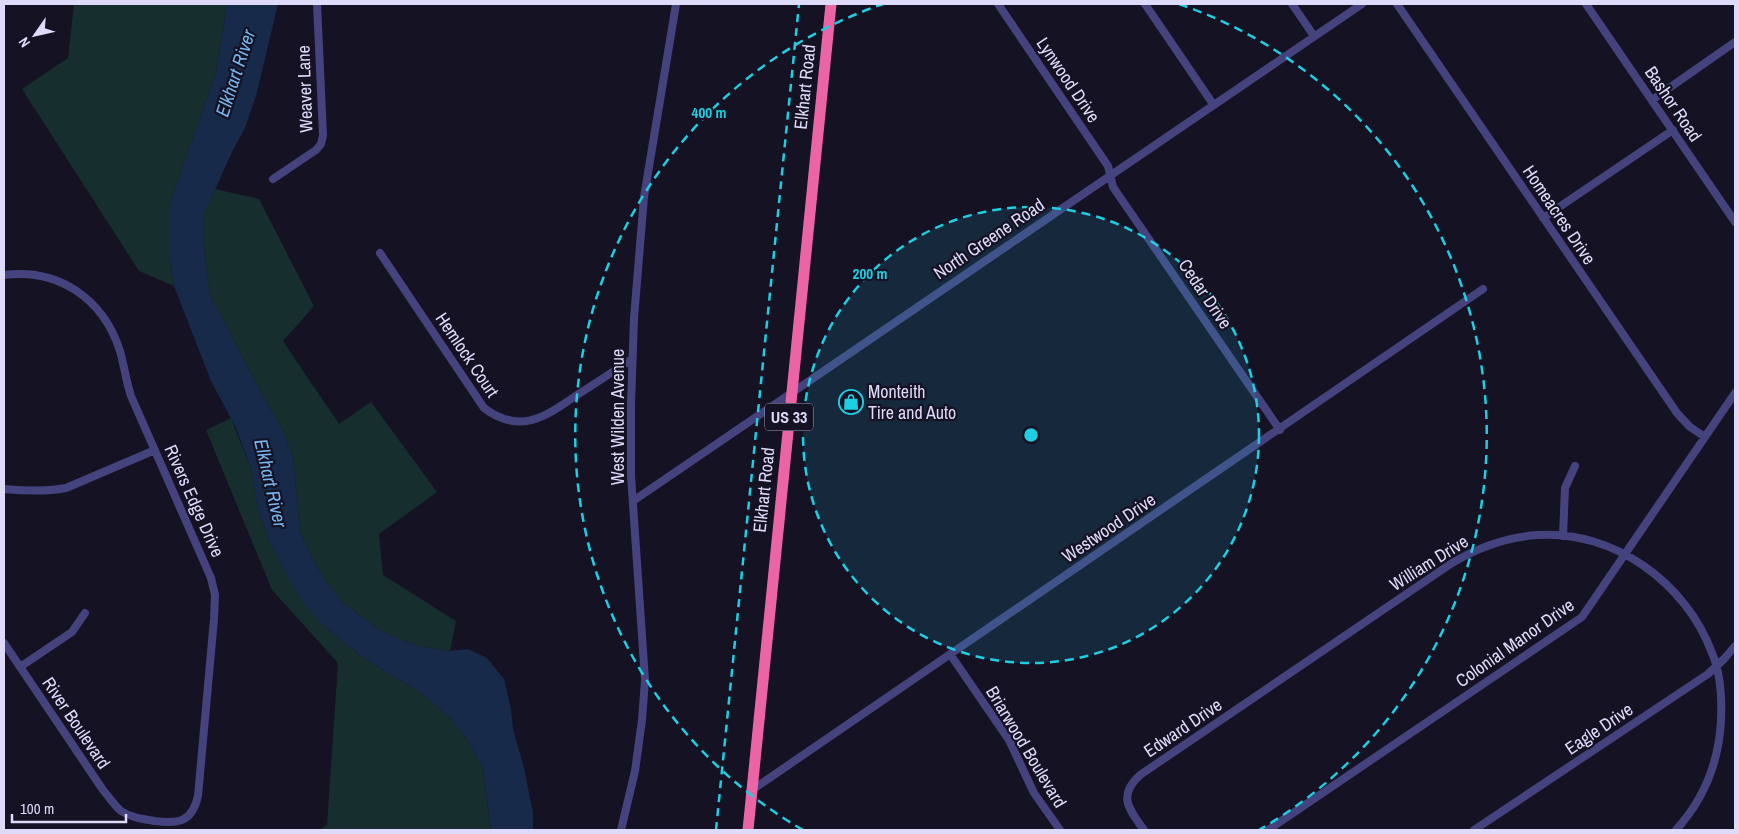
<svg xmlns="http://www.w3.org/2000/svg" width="1739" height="834" viewBox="0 0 1739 834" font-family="'Archivo Narrow',sans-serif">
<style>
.green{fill:#162e2d}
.water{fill:#172a4a}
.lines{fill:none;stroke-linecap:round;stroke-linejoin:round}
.minor{stroke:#45437e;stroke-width:8}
.highway{stroke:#eb64a5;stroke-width:11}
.rail{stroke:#1ecfe3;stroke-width:2.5;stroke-dasharray:8 6;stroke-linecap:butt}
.ring{fill:none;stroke:#1ecfe3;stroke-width:2.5;stroke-dasharray:9 6}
.labels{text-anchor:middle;stroke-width:4.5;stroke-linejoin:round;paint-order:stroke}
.shield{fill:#151224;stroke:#a29eba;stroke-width:1}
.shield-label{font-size:16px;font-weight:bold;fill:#dedafa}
.street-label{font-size:18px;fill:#dedafa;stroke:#151224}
.poi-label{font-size:18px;fill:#dedafa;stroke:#151224;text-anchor:start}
.water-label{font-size:19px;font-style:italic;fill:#75b6ee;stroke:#151224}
.centre{fill:#1ecfe3;stroke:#151224;stroke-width:2.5}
.ring-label{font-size:15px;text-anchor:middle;font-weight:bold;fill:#1ecfe3;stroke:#151224;stroke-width:4.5;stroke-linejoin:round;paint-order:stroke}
</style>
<rect width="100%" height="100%" fill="#151224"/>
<path class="green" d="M74,4H227L216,72L169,206V254L174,286L139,271L22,89L68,58Z
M215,189L259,199L314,306L283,341L339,424L371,402L437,492L379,534L383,575L456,621L450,651L418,646L381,631L343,603L328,585L315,564L300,532L293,459L283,430L267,404L209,293L203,237L204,214Z
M231,418L252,471L257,506L270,544L285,571L320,622L343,642L370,662L420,692L450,718L469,742L483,770L491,830H319L327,825L338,663L272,590L206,430Z"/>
<path class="water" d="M227,4H278L256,96L245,128L232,152L204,214L203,237L209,293L267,404L283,430L293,459L300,532L315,564L328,585L343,603L381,631L418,646L450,651L468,649L487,658L504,679L511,709L513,729L524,768L533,813V830H491L483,770L469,742L450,718L420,692L370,662L343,642L320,622L300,599L270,544L257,506L252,471L236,428L211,381L174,286L169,254V206L216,72Z"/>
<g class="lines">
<path class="minor" d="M998,4L1108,166L1113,187L1280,430
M1145,4L1213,104
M1292,4L1314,36
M1397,4L1677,413L1690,427L1705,437
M1586,4L1735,222
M1652,100L1735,42
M273,179L316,150L321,144L323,135L317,4
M1543,218L1673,130
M380,253L484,408C520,435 545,417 577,395C596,383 614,371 632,359
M4,275C58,268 103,298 120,351C124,365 126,381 131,396L211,578L215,595L214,619L198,796C192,822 179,824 155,821C143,819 132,818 121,811C114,805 109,797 103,790L4,643
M4,489C25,491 45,492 66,488L155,450
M633,501L1362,4
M1563,536L1565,488L1575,466
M950,654L1009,740L1034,793L1060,830
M20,667L72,632L85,613
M752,790L1483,289
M621,830L635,771L642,720L645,680L631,475V404L634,318L644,197L676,4
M1144,830C1129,809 1117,796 1140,775L1452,563C1479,547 1507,537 1538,535C1614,530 1686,583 1712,653C1721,674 1722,698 1721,720C1719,762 1704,799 1676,830
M1268,830L1582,617L1735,393
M1474,830L1708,674L1724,659L1735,646"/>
<path class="highway" d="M748,830L831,4"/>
<path class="rail" d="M716,830L799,4"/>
</g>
<circle cx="1031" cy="435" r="228" fill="#1ecfe3" fill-opacity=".12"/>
<g class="ring">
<circle cx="1031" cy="435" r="228"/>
<path d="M803 830A456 456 0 0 1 883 4M1179 4A456 456 0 0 1 1259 830"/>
</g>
<defs>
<symbol id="shop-ring" viewBox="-11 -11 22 22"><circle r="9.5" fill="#151224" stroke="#1ecfe3" stroke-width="1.5"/><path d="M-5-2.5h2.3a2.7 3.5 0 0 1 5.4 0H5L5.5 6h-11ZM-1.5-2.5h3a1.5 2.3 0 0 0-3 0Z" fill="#1ecfe3"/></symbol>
</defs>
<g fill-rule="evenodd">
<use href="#shop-ring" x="837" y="388" width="28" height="28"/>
</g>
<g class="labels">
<rect class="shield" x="765" y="403.5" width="48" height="27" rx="4"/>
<g class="shield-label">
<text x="789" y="423">US 33</text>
</g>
<g class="street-label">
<text transform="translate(1068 80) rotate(56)" y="6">Lynwood Drive</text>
<text transform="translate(805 87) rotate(-84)" y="6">Elkhart Road</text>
<text transform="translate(305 89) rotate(-92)" y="6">Weaver Lane</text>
<text transform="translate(1673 104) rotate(56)" y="6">Bashor Road</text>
<text transform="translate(1559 215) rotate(56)" y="6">Homeacres Drive</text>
<text transform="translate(989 239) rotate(-34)" y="6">North Greene Road</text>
<text transform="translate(1205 294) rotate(56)" y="6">Cedar Drive</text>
<text transform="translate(467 355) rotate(56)" y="6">Hemlock Court</text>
<text transform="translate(618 417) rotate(-90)" y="6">West Wilden Avenue</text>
<text transform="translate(764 490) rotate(-84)" y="6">Elkhart Road</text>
<text transform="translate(194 501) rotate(66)" y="6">Rivers Edge Drive</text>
<text transform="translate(1109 528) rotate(-34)" y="6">Westwood Drive</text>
<text transform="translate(1429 563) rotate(-32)" y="6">William Drive</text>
<text transform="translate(1515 643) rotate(-35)" y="6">Colonial Manor Drive</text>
<text transform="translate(76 723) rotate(56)" y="6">River Boulevard</text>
<text transform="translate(1183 728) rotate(-34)" y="6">Edward Drive</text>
<text transform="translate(1599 729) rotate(-34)" y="6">Eagle Drive</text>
<text transform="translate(1026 747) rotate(59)" y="6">Briarwood Boulevard</text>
</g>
<g class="poi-label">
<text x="868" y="398">Monteith<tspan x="868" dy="21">Tire and Auto</tspan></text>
</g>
<g class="water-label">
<text transform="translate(235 73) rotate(-72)" y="7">Elkhart River</text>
<text transform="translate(271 483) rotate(77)" y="7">Elkhart River</text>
</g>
</g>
<circle cx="1031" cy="435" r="8" class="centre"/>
<g class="ring-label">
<text x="709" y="118">400 m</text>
<text x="870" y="279">200 m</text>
</g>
<rect width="1739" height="834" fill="none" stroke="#dedafa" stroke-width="10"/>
<g transform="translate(35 35) rotate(236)" stroke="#151224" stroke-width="4" paint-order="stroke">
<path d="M0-4L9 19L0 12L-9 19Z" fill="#dedafa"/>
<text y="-8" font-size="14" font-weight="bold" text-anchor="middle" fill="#dedafa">N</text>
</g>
<path d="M12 814v8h114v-8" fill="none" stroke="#dedafa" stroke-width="2.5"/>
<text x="20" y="814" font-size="15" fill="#dedafa" stroke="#151224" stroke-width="4" paint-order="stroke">100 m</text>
</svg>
